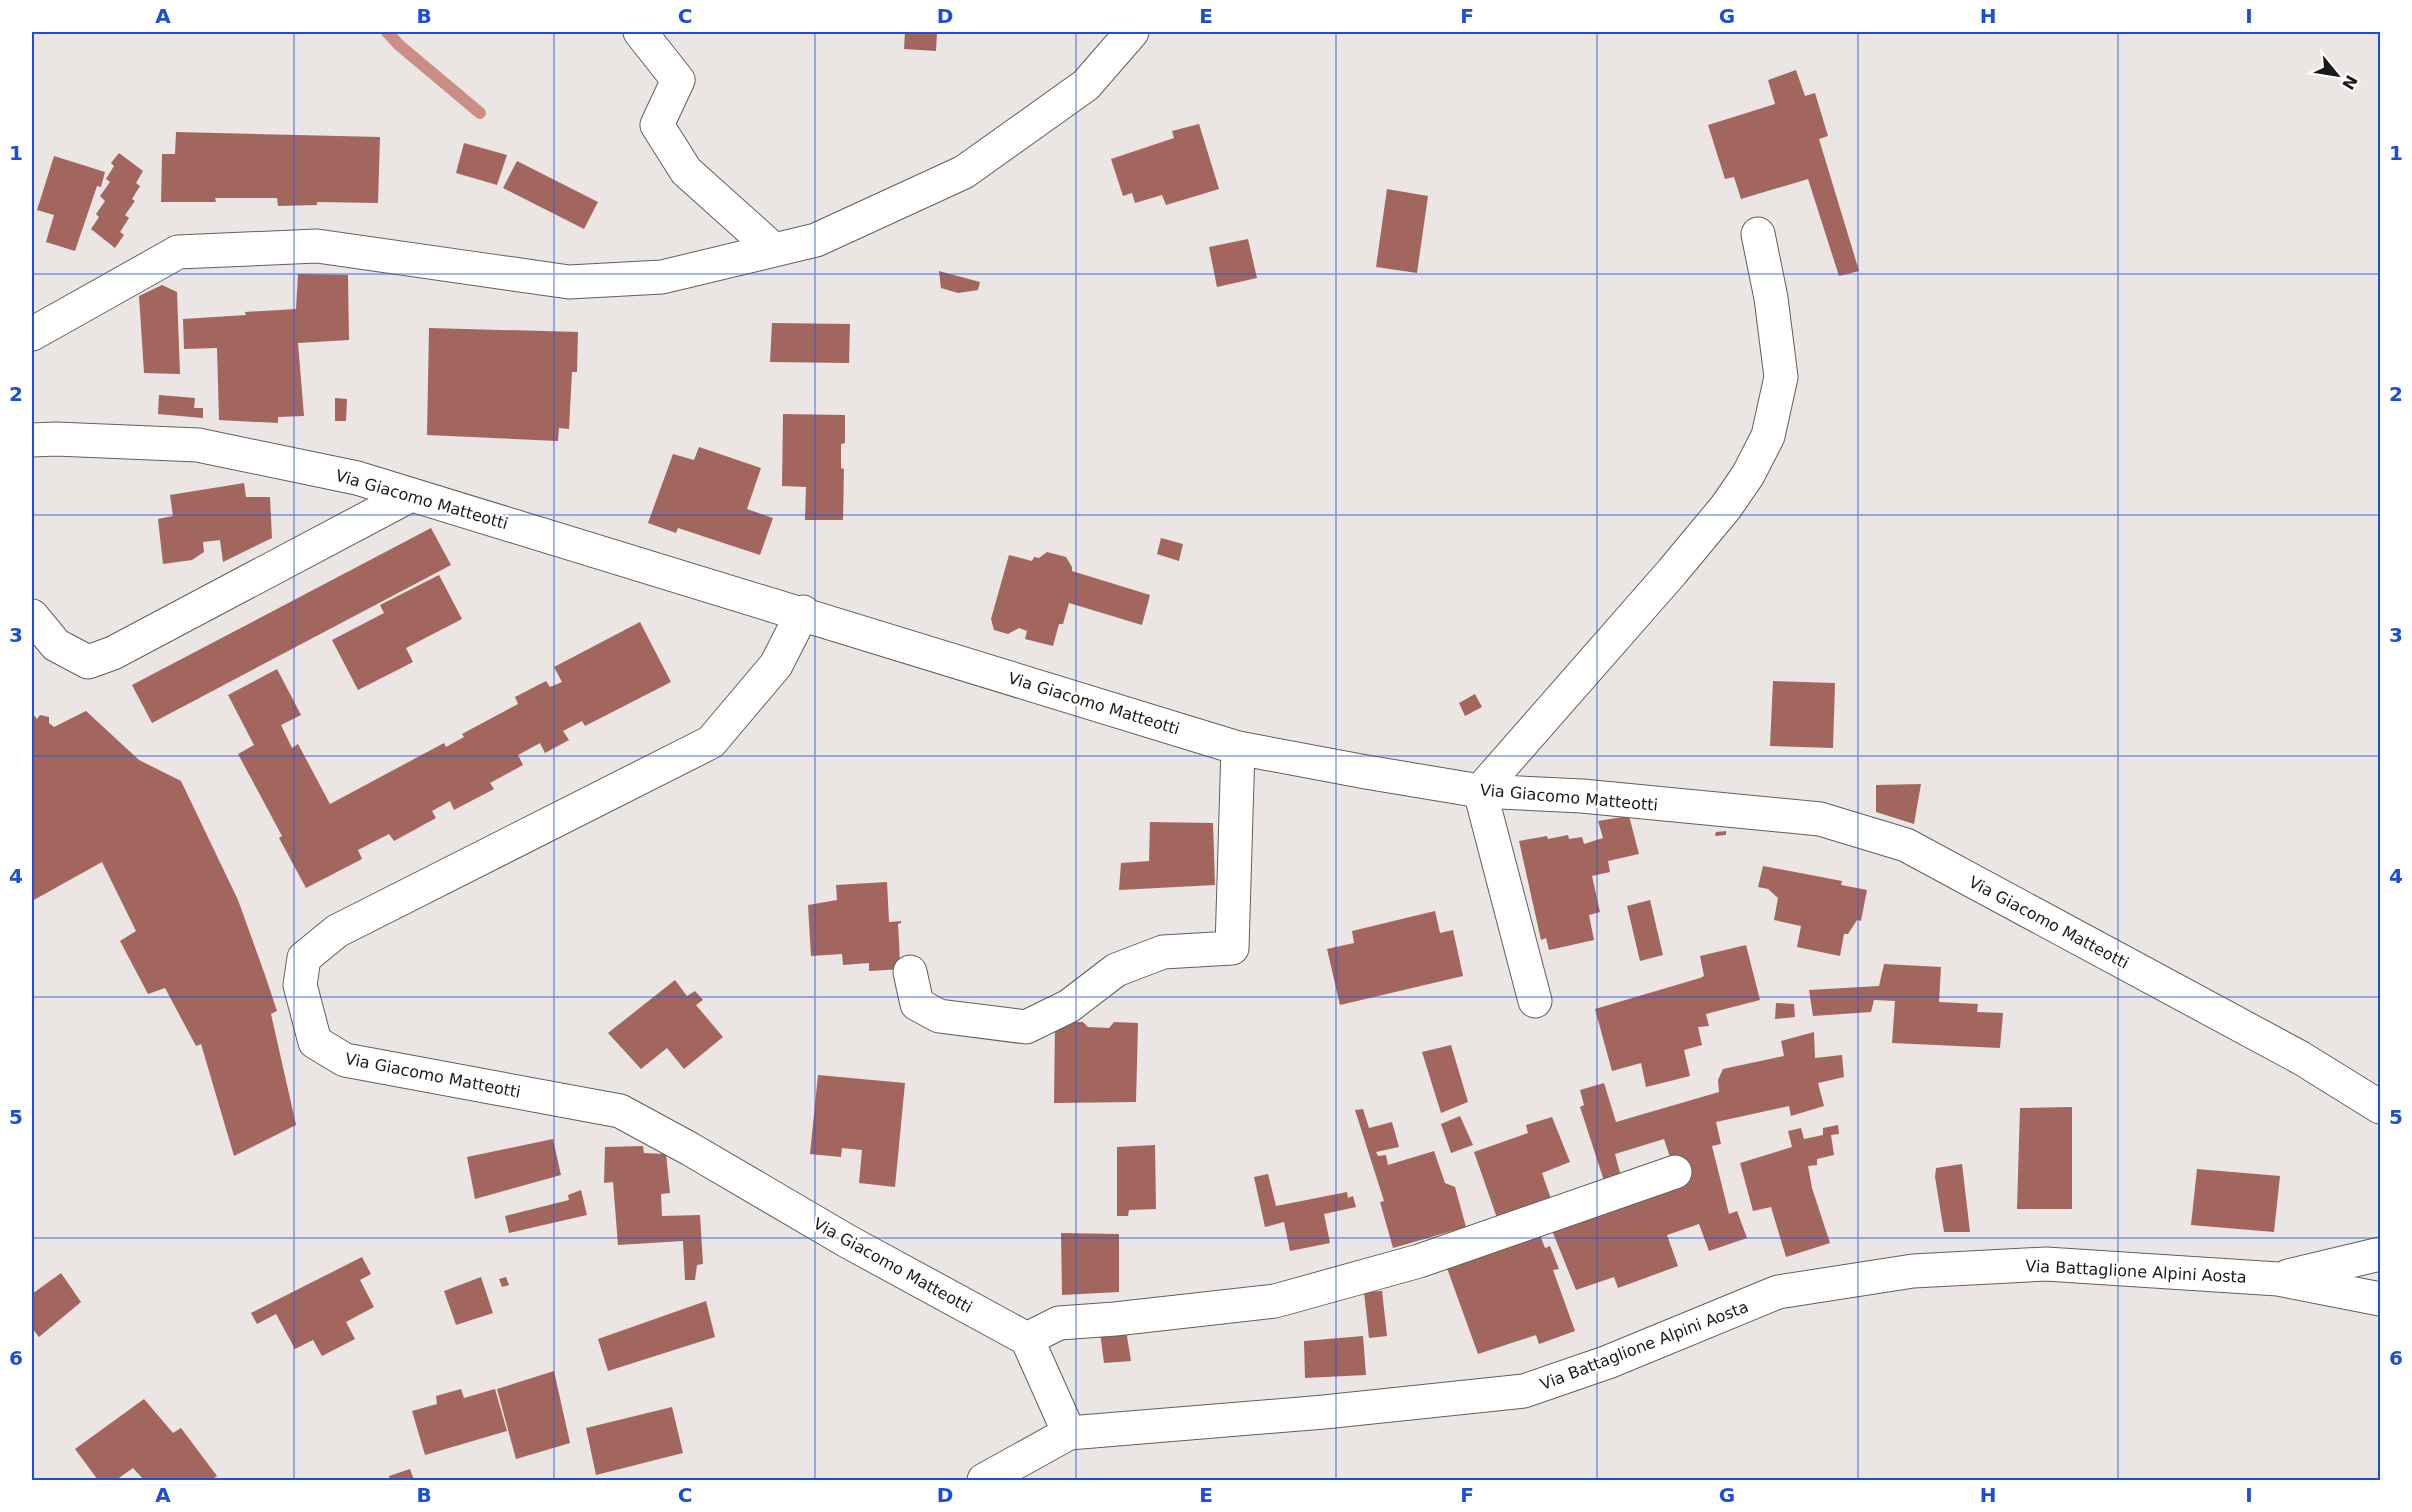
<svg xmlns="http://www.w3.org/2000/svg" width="2412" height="1512" viewBox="0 0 2412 1512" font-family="'DejaVu Sans',sans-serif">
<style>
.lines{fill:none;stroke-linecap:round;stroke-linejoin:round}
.stream{stroke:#cc8d85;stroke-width:12}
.building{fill:#a2665f}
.minor-casing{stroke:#635e5d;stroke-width:35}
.minor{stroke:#fff;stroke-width:33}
.grid{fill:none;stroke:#1d4ed8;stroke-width:1.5;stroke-opacity:0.55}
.labels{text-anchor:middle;stroke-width:4.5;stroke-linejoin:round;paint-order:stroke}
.street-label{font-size:16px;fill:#1b1919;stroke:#fff}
.neatline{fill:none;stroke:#1d4ed8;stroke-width:2}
.grid-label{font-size:20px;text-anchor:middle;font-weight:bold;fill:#1d4ed8}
</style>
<rect width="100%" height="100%" fill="#ebe5e4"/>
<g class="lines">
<path class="stream" d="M387,32L399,45L480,113"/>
</g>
<path class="building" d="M905,32H937L936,51L904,49Z
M1796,70L1805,96L1815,93L1828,136L1819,139L1859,271L1839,276L1808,179L1741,199L1734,177L1725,179L1708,125L1775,104L1768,80Z
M1199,124L1219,189L1166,205L1162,195L1135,203L1132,193L1123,196L1111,159L1174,138L1172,131Z
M176,132L380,137L378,203L317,202V205L278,206L277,198H215L216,202H161L162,154H175Z
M464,143L507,155L497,185L456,173Z
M119,153L143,171L136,183L140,186L132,199L135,201L125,215L129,218L120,232L124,235L115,248L91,229L99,217L96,214L105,201L100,196L110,182L106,179L114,166L111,163Z
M54,156L105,172L101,187L97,186L75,251L46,242L54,215L37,210Z
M517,161L598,202L584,229L503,188Z
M1387,189L1428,196L1417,273L1376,267Z
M1248,239L1257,278L1217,287L1209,247Z
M939,271L980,282L978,290L958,293L941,288Z
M298,274L348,275L349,340L298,343L304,416L278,417V423L219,420L217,348L184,349L183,319L246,315L245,312L296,309Z
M162,285L177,292L180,374L144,373L139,296Z
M772,323L850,324L849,363L770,362Z
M429,328L578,332L577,372H572L569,429L559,428L558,441L427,435Z
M159,395L195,398L194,408H203V418L158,414Z
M335,398L347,399L346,421H335Z
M783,414L845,415V443L841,444V468L844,469L843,520H805L806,487L782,486Z
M699,447L761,468L747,509L773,518L760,555L678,528L676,533L648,523L673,454L694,460Z
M244,483L246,497H270L272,538L223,562L220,540L203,542L204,552L192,560L163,564L158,519L173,516L170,495Z
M431,528L451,565L152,723L132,685Z
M1161,538L1183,544L1179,561L1157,554Z
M1047,552L1066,557L1072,567V571L1150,595L1142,625L1069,603L1063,624H1059L1053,646L1025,639L1027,631L1019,628L1008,634L994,630L991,619L1009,555L1032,561L1034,557L1039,558Z
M439,575L462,619L406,648L413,662L358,690L332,640L384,613L380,605Z
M640,622L671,682L585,726L582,721L563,731L569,740L545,753L540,743L518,755L523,765L490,783L494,789L454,810L450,801L432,811L436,818L394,841L389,834L358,850L362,859L306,888L279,838L282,836L238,754L254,745L228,695L277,669L301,715L281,725L292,748L298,744L330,804L444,743L446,747L464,737L462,734L518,704L515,697L546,681L550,687L562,682L554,667Z
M1773,681L1835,683L1833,748L1770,746Z
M1475,694L1482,707L1465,716L1459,703Z
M86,711L139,760L181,781L238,900L265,975L277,1011L271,1014L296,1125L234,1156L201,1044L196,1046L165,988L148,994L120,941L136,931L102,862L32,901V713L37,719L40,715L49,717V723L54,727Z
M1921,784L1914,824L1876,812V785Z
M1629,816L1639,854L1608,861L1610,872L1592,876L1600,912L1589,915L1594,940L1549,950L1546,938L1541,940L1519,841L1547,836L1548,839L1568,835L1569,839L1582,837L1584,844L1603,838L1598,821Z
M1150,822L1213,823L1215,885L1119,890L1121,863L1149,861Z
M1726,831V835L1715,836L1716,832Z
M1763,866L1842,881L1841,885L1867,890L1861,921L1857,920L1848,934H1844L1840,956L1797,947L1801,926L1774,920L1778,898L1768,889L1758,887Z
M887,882L889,922L901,921V923L898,924L899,941L900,966L904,969L869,971V963L843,965L842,954L811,956L808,905L837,900L836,885Z
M1650,900L1663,955L1640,961L1627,906Z
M1435,911L1440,933L1453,930L1463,976L1340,1005L1327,949L1354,943L1352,931Z
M1746,945L1760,1000L1706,1014L1709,1026L1698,1027L1702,1045L1684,1050L1690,1076L1646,1087L1641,1063L1612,1071L1595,1009L1700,978L1704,976L1700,956Z
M1884,964L1941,967L1939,1002L1978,1004L1977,1012L2003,1013L2000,1048L1892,1043L1895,1001L1874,1000L1871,1012L1813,1016L1809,990L1879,986Z
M675,980L687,996L695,991L703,1000L696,1005L723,1037L684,1069L667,1048L641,1069L608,1033Z
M1776,1003L1794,1004L1795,1017L1775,1019Z
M1055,1022H1083L1088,1027L1109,1028L1114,1022L1138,1023L1136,1102L1054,1103Z
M1814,1032L1815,1058L1842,1055L1844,1077L1818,1083L1824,1106L1791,1116L1789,1106L1716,1122L1721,1144L1712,1146L1729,1214L1737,1211L1747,1238L1709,1251L1699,1224L1667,1235L1678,1266L1618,1288L1614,1277L1576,1290L1549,1223L1675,1172L1664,1139L1615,1154L1623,1184L1607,1190L1580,1107L1584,1105L1580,1090L1604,1083L1616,1122L1719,1092L1718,1080L1723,1069L1784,1056L1781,1041Z
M1451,1045L1468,1102L1441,1113L1422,1052Z
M818,1075L905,1083L895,1187L859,1183L862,1150L842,1148L841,1157L810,1154Z
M2072,1107V1209H2017L2020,1108Z
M1363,1109L1369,1128L1392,1122L1399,1147L1376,1152L1378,1156L1386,1155L1388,1165L1434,1151L1445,1183L1455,1187L1466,1227L1393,1248L1380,1202L1384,1201L1355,1110Z
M1460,1116L1473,1145L1451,1153L1441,1124Z
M1552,1117L1570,1162L1542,1173L1551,1199L1497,1218L1474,1152L1528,1133L1526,1125Z
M1838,1125L1839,1134L1831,1135L1834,1155L1817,1159V1165L1808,1166L1812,1188L1830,1243L1786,1257L1771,1207L1753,1211L1740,1163L1792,1147L1788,1131L1801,1128L1804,1139L1823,1135V1128Z
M553,1139L561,1175L475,1199L467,1157Z
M1155,1145L1156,1209L1129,1210L1128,1216H1117V1147Z
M643,1146L644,1153L666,1154L670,1193L661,1194L662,1216L700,1215L703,1264L697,1265L695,1280H685L683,1241L618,1245L613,1182L604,1183L605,1147Z
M1962,1164L1970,1232H1944L1935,1177L1936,1168Z
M2197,1169L2280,1176L2274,1232L2191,1225Z
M1268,1174L1276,1206L1347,1192L1348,1198L1353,1196L1356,1207L1324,1214L1330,1243L1290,1251L1284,1222L1265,1227L1254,1177Z
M581,1190L587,1215L509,1233L505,1216L569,1200L568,1195Z
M1537,1227L1545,1248L1550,1246L1559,1269L1553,1270L1575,1331L1539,1344L1536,1335L1478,1354L1444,1260Z
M1061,1233L1119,1234V1292L1062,1295Z
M362,1257L371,1274L360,1280L374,1307L346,1322L355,1339L322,1356L313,1340L295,1349L276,1314L257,1324L251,1313Z
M61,1273L81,1302L39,1337L32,1328V1294Z
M481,1277L493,1313L456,1325L444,1291Z
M506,1277L509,1285L502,1287L499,1279Z
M1382,1291L1387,1336L1369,1338L1364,1292Z
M706,1301L715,1337L608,1371L598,1339Z
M1126,1330L1131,1361L1104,1363L1100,1332Z
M1363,1336L1366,1375L1305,1378L1304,1341Z
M554,1371L570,1443L516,1459L497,1389Z
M461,1389L464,1398L495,1389L507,1431L425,1455L412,1411L437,1404L436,1396Z
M144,1399L173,1433L181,1428L217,1476L211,1480H144L133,1468L116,1480H98L75,1449Z
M672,1407L683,1453L596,1475L586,1428Z
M410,1469L414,1480H390L389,1476Z"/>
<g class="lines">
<defs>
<path id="minor" d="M640,32L678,80L657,125L686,171L774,250
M32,334L178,252L317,246L569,282L662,277L816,240L964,172L1086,85L1132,32
M32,440L56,439L198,445L357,478L1238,748L1366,772L1480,791L1582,796L1820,819L1906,845L2301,1058L2380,1107
M803,612L776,665L711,742L337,931L304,958L300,985L315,1042L345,1060L620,1111L690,1149L847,1241L1027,1339L1069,1433
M32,616L56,645L88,662L113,653L411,495
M910,972L917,1004L939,1016L1026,1027L1069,1006L1116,970L1163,952L1232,948L1238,748
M1535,1001L1480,791L1672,572L1726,507L1748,475L1768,436L1781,377L1771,298L1758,234
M2288,1276L2380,1254
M1027,1339L1059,1323L1115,1319L1275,1301L1419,1261L1675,1172
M984,1480L1069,1433L1324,1412L1524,1391L1608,1362L1778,1292L1913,1271L2046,1264L2278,1279L2380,1299"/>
</defs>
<use href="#minor" class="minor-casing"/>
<use href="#minor" class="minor"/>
</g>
<path class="grid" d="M294,32V1480M554,32V1480M815,32V1480M1076,32V1480M1336,32V1480M1597,32V1480M1858,32V1480M2118,32V1480M32,274H2380M32,515H2380M32,756H2380M32,997H2380M32,1238H2380"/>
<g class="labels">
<g class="street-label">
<text transform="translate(422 499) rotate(16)" y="6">Via Giacomo Matteotti</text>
<text transform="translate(1094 703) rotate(17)" y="6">Via Giacomo Matteotti</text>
<text transform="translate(1569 797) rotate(5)" y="6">Via Giacomo Matteotti</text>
<text transform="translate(2049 922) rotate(28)" y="6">Via Giacomo Matteotti</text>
<text transform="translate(433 1075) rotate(11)" y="6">Via Giacomo Matteotti</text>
<text transform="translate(893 1265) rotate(29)" y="6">Via Giacomo Matteotti</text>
<text transform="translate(2136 1271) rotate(3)" y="6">Via Battaglione Alpini Aosta</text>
<text transform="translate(1644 1345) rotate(-21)" y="6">Via Battaglione Alpini Aosta</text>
</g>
</g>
<rect width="2412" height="1512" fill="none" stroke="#ffffff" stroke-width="66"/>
<g transform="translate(2337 75) rotate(120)" stroke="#ffffff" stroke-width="4.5" paint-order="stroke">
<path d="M0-4.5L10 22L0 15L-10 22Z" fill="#1b1919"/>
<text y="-9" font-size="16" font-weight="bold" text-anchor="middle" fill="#1b1919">N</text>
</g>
<rect x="33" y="33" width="2346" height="1446" class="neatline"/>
<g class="grid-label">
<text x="163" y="23">A</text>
<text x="424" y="23">B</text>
<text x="685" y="23">C</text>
<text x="945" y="23">D</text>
<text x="1206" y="23">E</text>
<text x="1467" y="23">F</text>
<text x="1727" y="23">G</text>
<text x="1988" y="23">H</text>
<text x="2249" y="23">I</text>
<text x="16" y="160">1</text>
<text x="2396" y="160">1</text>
<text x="16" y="401">2</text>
<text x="2396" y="401">2</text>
<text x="16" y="642">3</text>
<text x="2396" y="642">3</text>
<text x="16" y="883">4</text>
<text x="2396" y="883">4</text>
<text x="16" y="1124">5</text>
<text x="2396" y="1124">5</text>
<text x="16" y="1365">6</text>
<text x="2396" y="1365">6</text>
<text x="163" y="1502">A</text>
<text x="424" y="1502">B</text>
<text x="685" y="1502">C</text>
<text x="945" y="1502">D</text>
<text x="1206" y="1502">E</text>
<text x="1467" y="1502">F</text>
<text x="1727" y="1502">G</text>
<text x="1988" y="1502">H</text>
<text x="2249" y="1502">I</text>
</g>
</svg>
